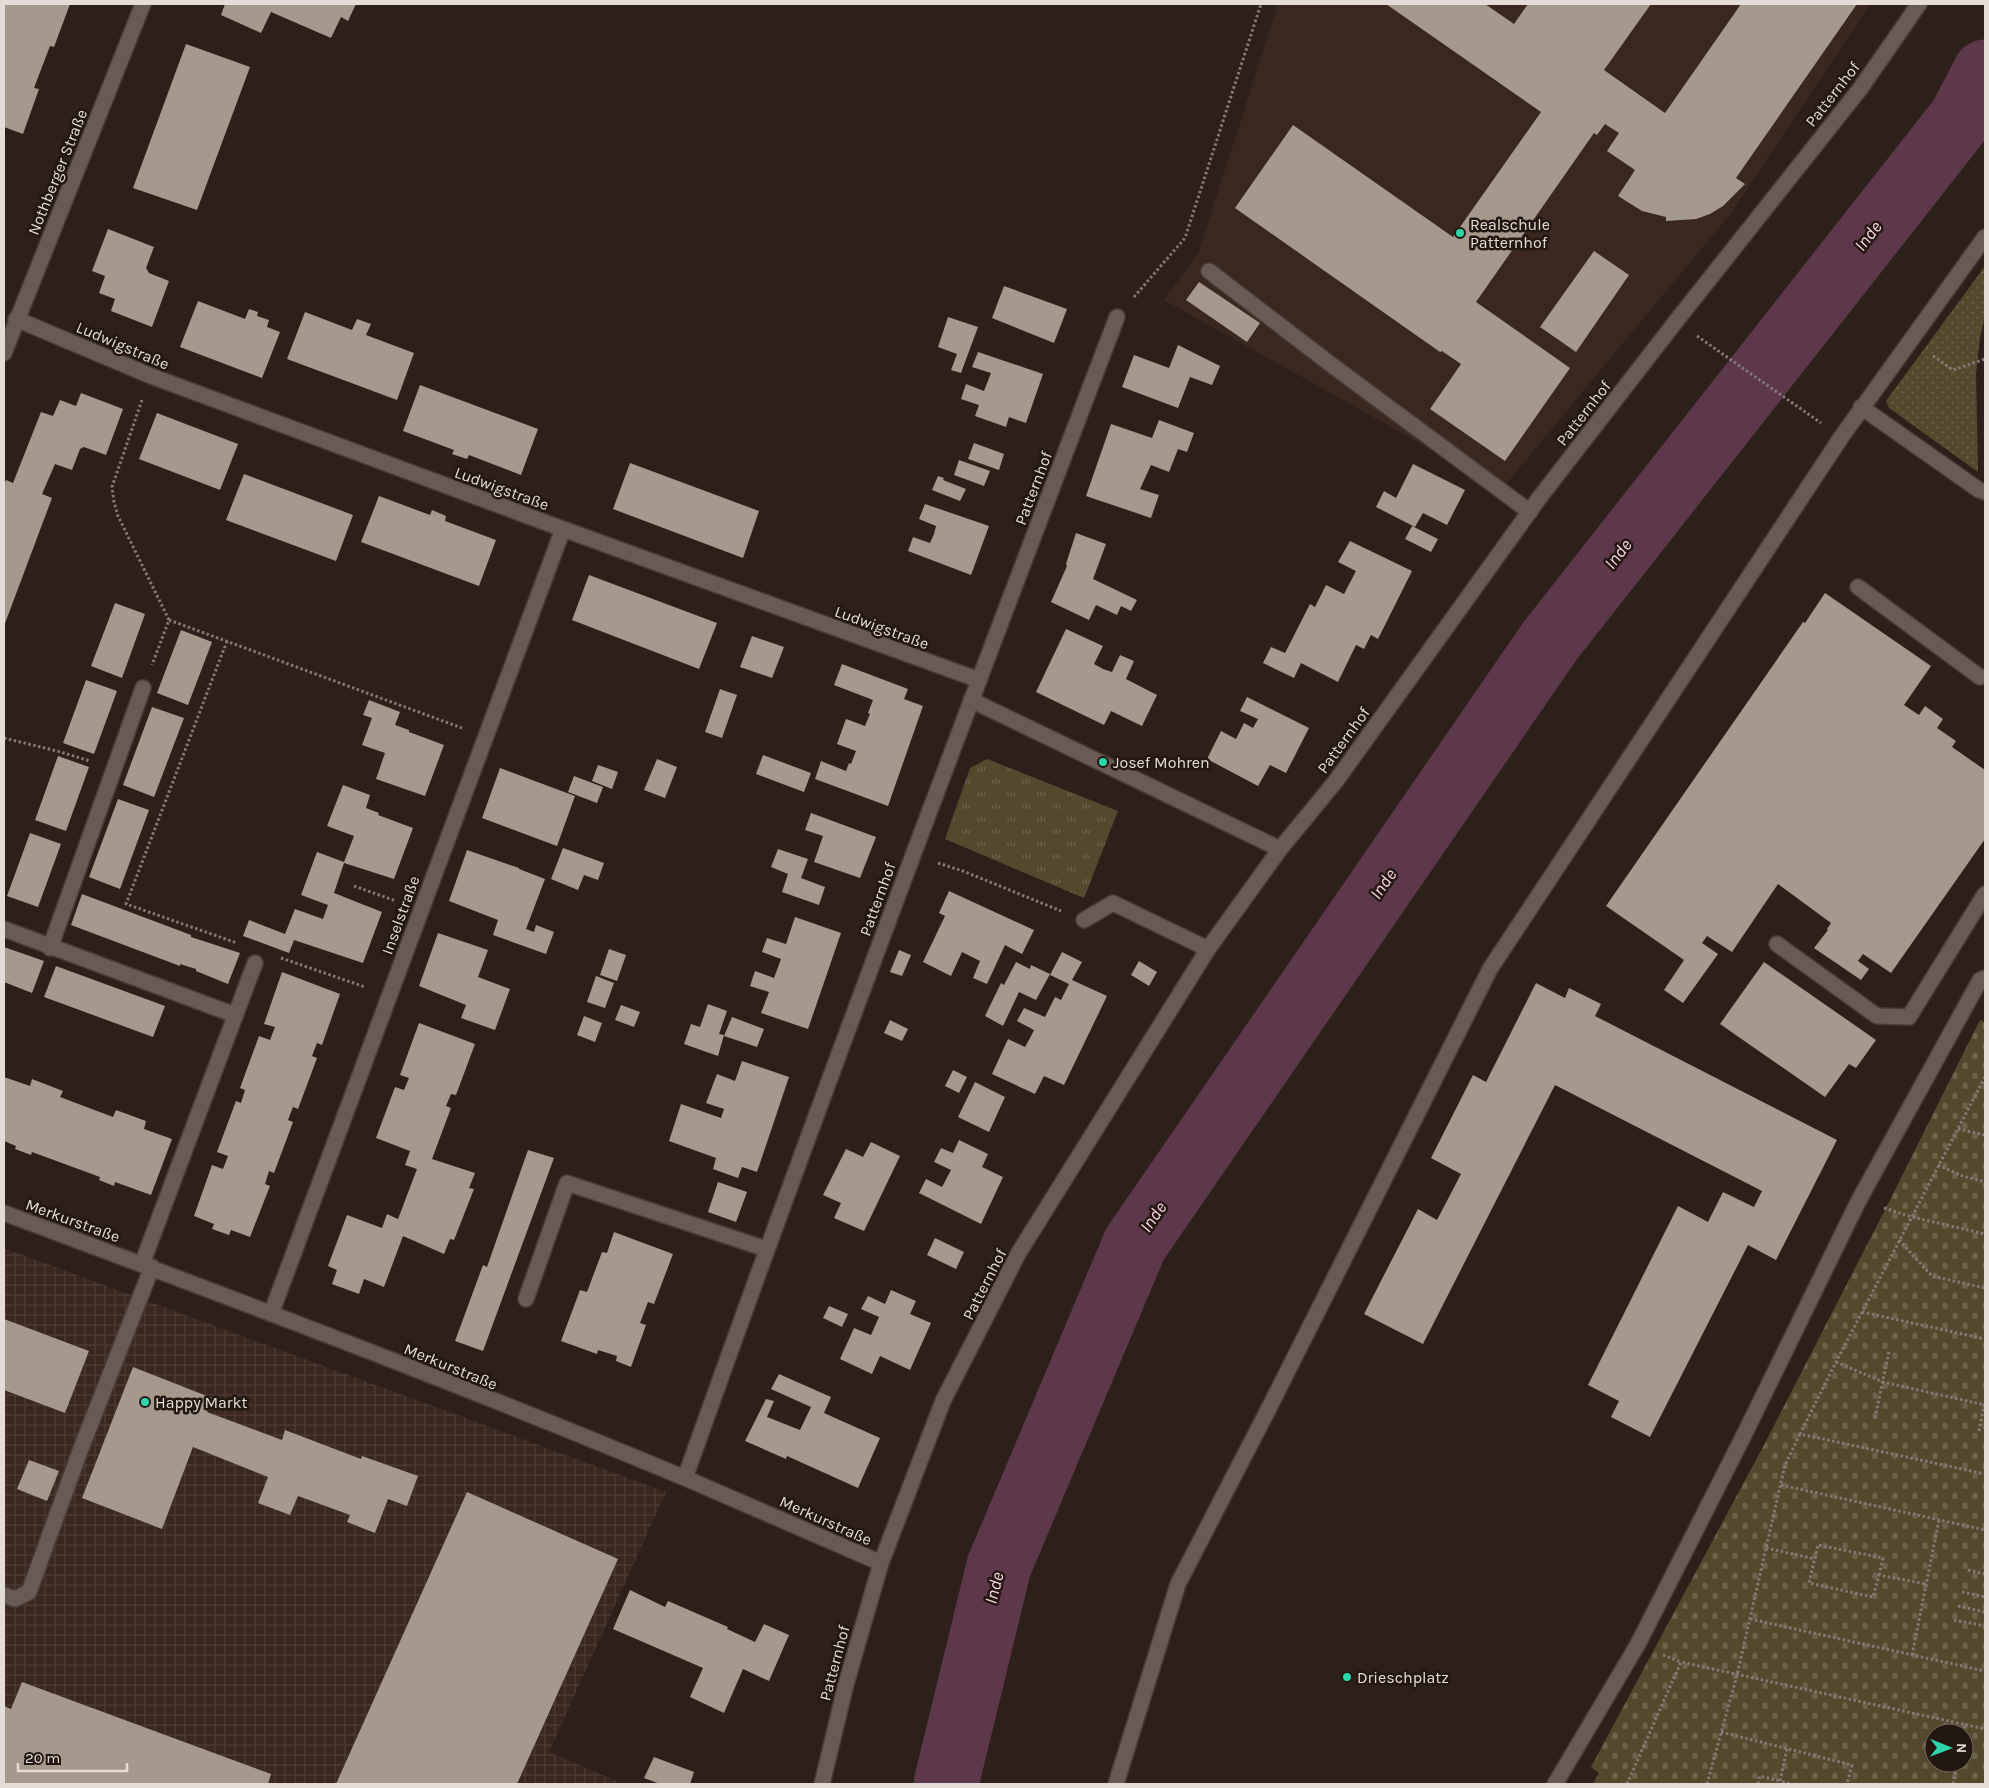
<svg xmlns="http://www.w3.org/2000/svg" width="1989" height="1788" viewBox="0 0 1989 1788" font-family="Karla,sans-serif">
<style>
.built{fill:#3a2720}
.industrial{fill:url(#industrial-grid)}
.grass{fill:url(#grass-dots)}
.cemetery{fill:url(#cemetery-stones);fill-rule:evenodd}
.park{fill:url(#park-tufts)}
.lines{fill:none;stroke-linecap:round;stroke-linejoin:round}
.river{stroke:#5d384b;stroke-width:65}
.building{fill:#a5998d}
.minor-casing{stroke:#473c38;stroke-width:18}
.path{stroke:#847975;stroke-width:3;stroke-dasharray:2.5 2.5;stroke-linecap:butt}
.minor{stroke:#6a5a54;stroke-width:15}
.poi-dot{fill:#2dd5ab;stroke:#231712;stroke-width:2}
.labels{text-anchor:middle;stroke-width:5;stroke-linejoin:round;paint-order:stroke}
.street-label{font-size:16px;fill:#e5dcd8;stroke:#231712}
.poi-label{font-size:16px;fill:#e5dcd8;stroke:#231712;text-anchor:start}
.water-label{font-size:18px;font-style:italic;fill:#fbd1e5;stroke:#231712}
</style>
<defs>
<pattern id="industrial-grid" width="8" height="8" patternUnits="userSpaceOnUse" patternTransform="scale(1.25)"><rect width="8" height="8" fill="#3a2720"/><path d="M0 4h8M4 0v8" fill="none" stroke="#4d3c35"/></pattern>
<pattern id="grass-dots" width="8" height="8" patternUnits="userSpaceOnUse" patternTransform="scale(1.25)"><rect width="8" height="8" fill="#534a2e"/><path d="M2 2h.1M6 6h.1" fill="none" stroke="#6c644c" stroke-width="1.8" stroke-linecap="round"/></pattern>
<pattern id="cemetery-stones" width="16" height="16" patternUnits="userSpaceOnUse" patternTransform="scale(1.25)"><rect width="16" height="16" fill="#534a2e"/><path d="M2 7V4a2 2 0 0 1 4 0v3zM10 15v-3a2 2 0 0 1 4 0v3z" fill="#6c644c"/></pattern>
<pattern id="park-tufts" width="24" height="20" patternUnits="userSpaceOnUse" patternTransform="scale(1.25)"><rect width="24" height="20" fill="#534a2e"/><path d="M3 7l-1-3M5 7V3M7 7l1-3M15 17l-1-3M17 17v-4M19 17l1-3" fill="none" stroke="#6c644c"/></pattern>
</defs>
<rect width="100%" height="100%" fill="#2d201b"/>
<path class="built" d="M1278,4H1870L1732,212L1502,489L1164,300L1198,254Z"/>
<path class="industrial" d="M4,1248L666,1492L549,1752L623,1784H4Z"/>
<path class="grass" d="M1985,266V315L1980,338L1976,374L1978,472L1889,408L1886,401Z"/>
<path class="cemetery" d="M1980,1020L1985,1022V1784H1593L1599,1773L1591,1767L1764,1445L1886,1208ZM1934,1733H1964V1763H1934Z"/>
<path class="park" d="M987,759L1118,811L1084,898L945,839L970,768Z"/>
<g class="lines">
<path class="river" d="M946,1784L999,1566L1135,1244L1550,641L1961,118L1985,72"/>
</g>
<path class="building" d="M4,4H70L54,47L50,46L34,88L39,89L23,134L4,127Z
M225,4H356L348,21L341,17L331,38L271,12L261,33L221,15Z
M1386,4H1485L1514,24L1528,4H1651L1604,70L1665,113L1741,4H1857L1736,178L1745,184L1723,206L1710,214L1696,219L1666,221V217L1642,211L1618,196L1635,170L1607,151L1619,133L1605,124L1597,135L1594,133L1476,302L1570,368L1505,461L1430,409L1461,364L1442,351L1440,352L1235,208L1293,125L1453,237L1541,112Z
M186,44L250,67L197,210L133,188Z
M108,229L154,247L146,268L149,273L169,281L152,327L111,311L115,299L99,293L105,276L92,271Z
M1594,251L1629,275L1576,352L1540,327Z
M1199,282L1260,323L1247,342L1186,300Z
M1004,286L1067,309L1054,343L992,318Z
M198,301L245,319L249,309L258,312L257,316L269,320L267,327L280,332L262,378L180,347Z
M305,312L352,330L357,319L371,324L366,335L414,353L397,400L287,359Z
M948,317L978,327L961,373L951,370L957,354L938,347Z
M1178,345L1220,366L1212,385L1190,377L1178,408L1122,387L1134,355L1169,368Z
M978,352L1043,374L1026,423L1009,417L1006,427L975,416L979,405L961,399L966,384L984,391L991,373L972,367Z
M420,385L538,429L521,475L469,455L467,459L452,454L454,450L403,431Z
M81,393L123,409L106,455L84,447L80,449L72,470L55,464L42,494L52,498L4,626V485L6,480L13,483L41,412L53,416L60,400L76,406Z
M157,413L238,444L220,490L139,459Z
M1159,420L1194,433L1187,452L1178,449L1169,472L1151,465L1140,489L1159,495L1151,518L1086,496L1111,424L1152,438Z
M974,443L1004,454L999,470L968,459Z
M959,460L990,471L984,486L954,475Z
M630,463L759,511L743,558L613,509Z
M1413,464L1465,490L1447,525L1423,513L1415,527L1376,507L1384,491L1396,498Z
M244,474L353,515L336,561L226,520Z
M938,476L944,478L943,480L966,489L960,501L932,490Z
M379,496L430,515L432,510L446,516L445,521L496,540L479,586L361,542Z
M925,504L989,526L971,575L908,551L913,537L930,543L934,534L936,526L919,519Z
M1412,526L1438,539L1431,552L1405,539Z
M1076,533L1106,544L1093,579L1137,600L1131,611L1121,606L1117,615L1096,605L1089,620L1051,602L1067,566L1066,564Z
M1350,541L1412,571L1378,639L1371,635L1364,649L1356,645L1338,682L1301,663L1294,678L1263,663L1271,647L1285,653L1310,604L1315,607L1326,585L1344,594L1356,571L1338,562Z
M589,575L717,623L699,669L572,620Z
M1825,593L1931,666L1904,705L1919,715L1925,706L1943,719L1937,728L1956,741L1952,747L1985,770V839L1891,973L1863,954L1858,961L1869,969L1861,980L1814,948L1828,930L1827,929L1831,923L1778,884L1732,952L1707,936L1702,943L1718,954L1683,1003L1664,990L1684,960L1606,906L1803,622L1805,623Z
M115,603L145,614L122,678L91,666Z
M1066,629L1103,646L1094,664L1103,669L1112,672L1120,655L1134,661L1126,679L1157,695L1142,726L1111,711L1104,725L1036,692Z
M181,630L212,642L188,705L157,693Z
M752,636L784,647L772,678L740,667Z
M842,664L908,689L904,699L923,706L888,806L815,779L821,761L846,771L849,763L851,764L856,751L837,744L846,719L865,726L870,714L868,713L873,700L834,685Z
M86,680L117,691L94,754L63,743Z
M720,689L737,695L722,738L705,732Z
M1247,697L1309,728L1286,773L1270,765L1258,786L1207,759L1221,731L1236,739L1244,723L1253,728L1258,719L1240,711Z
M369,700L400,712L395,725L409,730V732L444,745L425,796L376,779L385,753L362,745L372,718L363,715Z
M152,707L184,718L154,797L123,785Z
M763,755L811,773L804,792L756,774Z
M58,756L89,767L66,831L35,820Z
M657,759L677,767L665,798L644,790Z
M598,765L618,772L612,789L592,781Z
M500,768L575,796L557,846L482,818Z
M574,776L603,787L597,803L568,792Z
M343,785L370,795L366,808L379,813L378,815L413,828L394,879L344,863L334,893L382,912L363,963L294,940L289,953L243,936L249,920L285,934L295,909L323,919L328,905L301,895L317,852L344,862L354,836L327,826Z
M118,799L149,810L120,889L89,877Z
M811,813L876,837L860,878L814,862L823,836L805,830Z
M30,833L61,844L38,907L7,896Z
M563,848L604,863L598,880L584,875L578,890L551,879Z
M778,849L808,859L801,878L825,887L819,905L782,892L788,874L771,867Z
M467,850L519,868V869L545,879L526,929L534,932L536,925L554,932L546,954L493,935L498,920L449,901Z
M949,891L1034,930L1022,954L1005,945L987,984L973,978L980,961L962,952L951,976L923,962L945,916L939,913Z
M82,894L191,935V937L240,953L228,984L196,971V969L180,964V966L71,925Z
M795,917L841,933L808,1029L761,1013L769,992L750,986L755,971L774,978L781,959L762,952L767,938L786,944Z
M438,933L488,950L478,977L510,989L495,1030L461,1018L466,1005L419,986Z
M4,947L44,961L32,993L4,982Z
M609,949L626,955L617,981L600,975Z
M899,950L911,955L902,976L890,972Z
M1062,952L1082,962L1072,980L1107,996L1064,1085L1044,1076L1035,1094L992,1074L1008,1039L1025,1047L1030,1038L1034,1030L1017,1021L1024,1008L1045,1017L1055,997L1061,1000L1069,984L1050,975Z
M1139,961L1157,972L1149,986L1131,975Z
M1016,962L1030,969L1031,965L1050,974L1036,1000L1019,992L1003,1026L985,1016L1001,983L1004,985Z
M1764,962L1876,1040L1856,1068L1849,1064L1825,1097L1720,1024Z
M56,966L165,1006L153,1037L44,997Z
M282,972L340,994L322,1045L317,1043L312,1056L317,1058L298,1109L293,1107L288,1120L293,1122L274,1173L269,1171L265,1184L270,1186L250,1237L231,1230L229,1235L212,1229L214,1224L194,1216L212,1165L223,1169L228,1156L217,1152L236,1101L241,1103L245,1090L240,1088L259,1036L270,1040L275,1027L264,1024Z
M596,976L614,983L605,1008L587,1002Z
M1536,983L1565,998L1569,988L1601,1004L1595,1016L1837,1140L1776,1260L1748,1245L1650,1437L1611,1417L1619,1401L1588,1385L1678,1206L1708,1222L1723,1192L1754,1207L1762,1191L1555,1085L1423,1344L1364,1314L1418,1209L1437,1220L1461,1174L1431,1158L1473,1075L1486,1082Z
M708,1004L727,1011L719,1034L724,1035L718,1056L684,1044L691,1024L700,1027Z
M621,1005L640,1012L634,1027L615,1020Z
M584,1016L602,1023L595,1042L577,1035Z
M732,1017L764,1029L757,1047L724,1036Z
M890,1020L908,1029L902,1041L884,1033Z
M419,1023L475,1044L456,1095L451,1094L446,1106L451,1108L432,1159L475,1173L469,1188L474,1189L454,1240L450,1239L444,1254L403,1236L384,1287L364,1279L359,1294L332,1284L337,1270L328,1266L347,1215L382,1228L387,1214L398,1219L417,1169L405,1165L410,1151L376,1138L395,1087L404,1090L409,1078L400,1075Z
M742,1061L789,1077L757,1172L742,1167L738,1178L713,1169L716,1158L669,1141L681,1104L721,1118L724,1109L706,1103L717,1074L735,1081Z
M953,1070L967,1077L959,1093L945,1086Z
M4,1077L30,1086L32,1079L63,1091L60,1097L113,1117L116,1110L146,1121L144,1129L172,1139L151,1195L115,1182L114,1186L99,1180L100,1177L32,1152L31,1155L15,1149L16,1146L4,1141Z
M975,1082L1005,1097L989,1132L958,1117Z
M959,1140L988,1154L982,1167L1003,1177L981,1224L919,1193L926,1179L942,1187L951,1170L934,1162L941,1148L953,1153Z
M871,1142L900,1156L864,1231L834,1218L841,1203L823,1195L846,1149L863,1157Z
M528,1150L554,1158L483,1351L455,1341L483,1265L487,1267Z
M718,1182L747,1192L736,1222L708,1212Z
M614,1232L673,1254L654,1304L648,1302L640,1323L646,1325L631,1367L616,1361L617,1356L598,1350L597,1354L561,1341L580,1290L587,1292L602,1252L607,1253Z
M935,1238L964,1252L956,1269L927,1255Z
M891,1290L916,1301L910,1314L931,1323L910,1370L880,1356L872,1374L840,1359L854,1328L871,1335L879,1317L861,1309L868,1296L885,1304Z
M829,1306L848,1314L842,1327L823,1318Z
M4,1319L89,1351L65,1413L4,1390Z
M133,1367L212,1398L207,1412L282,1440L285,1430L361,1459L362,1456L418,1476L407,1506L388,1499L375,1533L347,1522L350,1515L298,1496L290,1515L258,1503L268,1477L193,1447L162,1529L82,1498Z
M779,1374L831,1397L824,1413L880,1438L858,1488L787,1456L786,1459L745,1441L766,1399L774,1401L767,1417L800,1430L811,1407L771,1389Z
M29,1460L59,1471L47,1501L17,1489Z
M467,1492L618,1559L517,1784H336Z
M630,1590L665,1607L668,1601L728,1627L727,1629L755,1642L764,1624L789,1635L769,1681L743,1669L724,1713L690,1697L703,1668L613,1629Z
M22,1682L271,1774L268,1784H4V1706L11,1709Z
M654,1757L694,1772L690,1784H660L644,1778Z"/>
<g class="lines">
<defs>
<path id="minor" d="M1209,271L1333,366L1530,512
M16,319L151,376L563,529L979,680
M4,353L143,4
M1861,407L1979,490L1985,492
M1858,587L1980,677
M971,700L1280,849
M1084,920L1113,903L1208,949
M4,929L235,1015
M1777,944L1877,1016L1909,1017L1985,894
M50,948L143,688
M4,1213C232,1298 460,1384 685,1478C751,1506 816,1535 881,1563
M142,1264L255,963
M526,1299L567,1183L766,1249
M271,1314L563,529
M685,1478C823,1089 970,703 1117,317
M4,1595L15,1599L29,1592L80,1451L152,1267
M822,1784L846,1684L881,1563L943,1401L1018,1254L1208,949L1280,849L1336,781L1540,497L1677,320L1860,89L1919,4
M1116,1784L1178,1584L1269,1408L1490,969L1842,436L1985,237
M1555,1784L1638,1644L1744,1435L1859,1200L1980,980L1985,978"/>
</defs>
<use href="#minor" class="minor-casing"/>
<path class="path" d="M1134,297L1185,238L1261,4
M1697,336L1821,423
M1933,356L1953,370L1985,359
M142,400L112,487L114,502L118,516L169,620L152,665
M169,620L462,728
M227,641L126,904L237,943
M4,738L61,752L90,761
M938,863L963,871L1061,911
M354,886L396,901
M281,958L365,987
M1985,1077L1836,1362L1800,1434L1985,1474
M1958,1129L1985,1135
M1938,1165L1963,1176L1985,1182
M1884,1208L1912,1217L1985,1234
M1899,1240L1932,1276L1985,1288
M1862,1312L1985,1339
M1836,1362L1883,1382L1985,1405
M1875,1418L1889,1351
M1979,1431L1985,1401
M1781,1485L1985,1530
M1766,1548L1815,1559
M1968,1570L1985,1574
M1879,1575L1883,1558L1818,1545L1809,1583L1873,1597L1879,1575L1926,1584
M1962,1592L1985,1597
M1958,1606L1985,1612
M1750,1619L1985,1671
M1954,1620L1985,1626
M1663,1655L1681,1662
M1912,1655L1939,1520
M1721,1732L1852,1765L1847,1784
M1964,1733L1965,1725
M1787,1749L1780,1781L1792,1784
M1627,1784L1681,1662L1985,1729
M1707,1784L1737,1675L1785,1465L1800,1434
M1758,1784L1760,1776L1780,1781
M1953,1784L1957,1763"/>
<use href="#minor" class="minor"/>
</g>
<g class="poi-dot">
<circle cx="1460" cy="233" r="5"/>
<circle cx="1103" cy="762" r="5"/>
<circle cx="145" cy="1402" r="5"/>
<circle cx="1347" cy="1677" r="5"/>
</g>
<g class="labels">
<g class="street-label">
<text transform="translate(1832 94) rotate(-52)" y="6">Patternhof</text>
<text transform="translate(57 172) rotate(-68)" y="6">Nothberger Straße</text>
<text transform="translate(123 345) rotate(23)" y="6">Ludwigstraße</text>
<text transform="translate(1583 413) rotate(-52)" y="6">Patternhof</text>
<text transform="translate(502 488) rotate(20)" y="6">Ludwigstraße</text>
<text transform="translate(1033 488) rotate(-69)" y="6">Patternhof</text>
<text transform="translate(882 627) rotate(20)" y="6">Ludwigstraße</text>
<text transform="translate(1343 740) rotate(-54)" y="6">Patternhof</text>
<text transform="translate(877 899) rotate(-70)" y="6">Patternhof</text>
<text transform="translate(400 915) rotate(-70)" y="6">Inselstraße</text>
<text transform="translate(73 1220) rotate(20)" y="6">Merkurstraße</text>
<text transform="translate(984 1284) rotate(-63)" y="6">Patternhof</text>
<text transform="translate(451 1366) rotate(22)" y="6">Merkurstraße</text>
<text transform="translate(826 1520) rotate(24)" y="6">Merkurstraße</text>
<text transform="translate(834 1663) rotate(-75)" y="6">Patternhof</text>
</g>
<g class="poi-label">
<text x="1470" y="230">Realschule<tspan x="1470" dy="18">Patternhof</tspan></text>
<text x="1113" y="768">Josef Mohren</text>
<text x="155" y="1408">Happy Markt</text>
<text x="1357" y="1683">Drieschplatz</text>
</g>
<g class="water-label">
<text transform="translate(1868 236) rotate(-52)" y="6">Inde</text>
<text transform="translate(1618 554) rotate(-52)" y="6">Inde</text>
<text transform="translate(1383 884) rotate(-55)" y="6">Inde</text>
<text transform="translate(1153 1217) rotate(-55)" y="6">Inde</text>
<text transform="translate(994 1588) rotate(-76)" y="6">Inde</text>
</g>
</g>
<rect width="1989" height="1788" fill="none" stroke="#e5dcd8" stroke-width="10"/>
<g transform="translate(1949 1748) rotate(91)"><circle r="24" fill="#231712" stroke="#716661"/>
<path d="M0-4L9 19L0 12L-9 19Z" fill="#2dd5ab"/>
<text y="-8" font-size="14" font-weight="bold" text-anchor="middle" fill="#e5dcd8">N</text>
</g>
<path d="M18 1763v8h109v-8" fill="none" stroke="#e5dcd8" stroke-width="2.5"/>
<text x="25" y="1763" font-size="15" fill="#e5dcd8" stroke="#231712" stroke-width="4" paint-order="stroke">20 m</text>
</svg>
